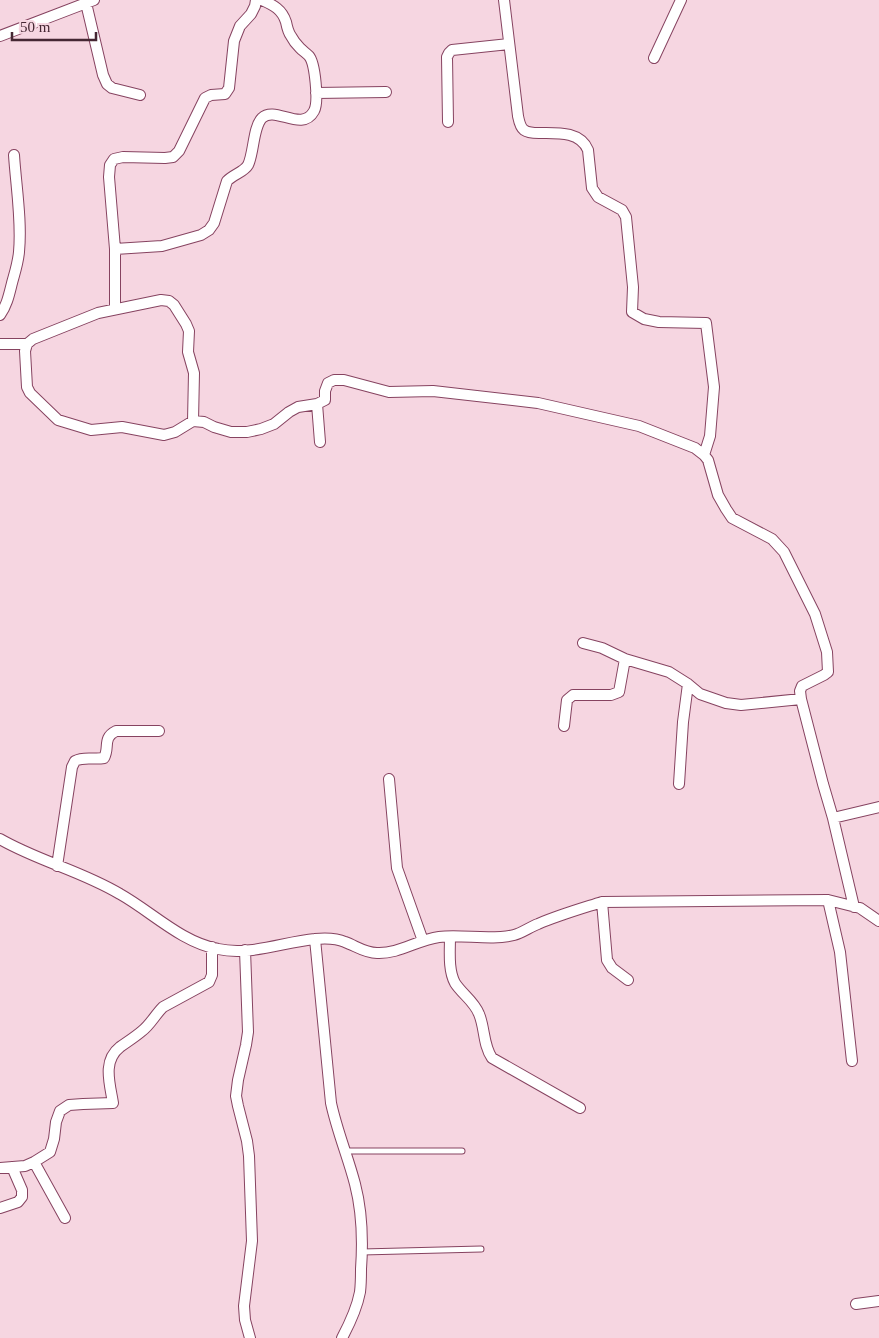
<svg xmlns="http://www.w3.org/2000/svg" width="879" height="1338" viewBox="0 0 879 1338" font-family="'Times New Roman',serif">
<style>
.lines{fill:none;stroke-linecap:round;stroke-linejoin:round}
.service-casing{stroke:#864360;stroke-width:7}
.minor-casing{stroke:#864360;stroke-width:12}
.service{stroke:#fff;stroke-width:5}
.minor{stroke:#fff;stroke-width:10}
</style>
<rect width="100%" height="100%" fill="#f6d6e1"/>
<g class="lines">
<defs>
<path id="service" d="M345,1151H462
M362,1252L481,1249"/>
<path id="minor" d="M504,0L518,116C519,121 520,127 524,130C528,133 534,133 539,133C557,133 580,131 588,150L592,188L598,197L622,210L626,217L633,287L632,312L644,319L659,322L706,323L714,387L710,436L704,455
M86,3L103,75L107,84L112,88L140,95
M0,36L94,0
M654,58L681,0
M316,93L386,92
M448,122L447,57L449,53L452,50L509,44
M115,249L162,246L201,235L209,230L214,223L227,181C234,174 244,172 248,165C254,153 253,127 262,118C275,105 302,133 314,111C319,102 315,63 309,56C306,53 303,51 300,48C297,45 293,40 291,36C288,32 287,27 286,22C282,9 273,5 262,0
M115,309V249L109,177L110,165L114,159L123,157L165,158L173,157L179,151L205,98L211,95L225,94L229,88L234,41L240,26L251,14L255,6L256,0
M0,315C7,305 9,295 12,283C15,272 18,263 19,252C22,221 16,186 14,155
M0,344H27
M317,404L320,442
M193,421L194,373L188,352L189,331L186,324L174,305L169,301L161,300L98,313L33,339L27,344L25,351L27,387L30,393L58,420L91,430L122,427L164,435L175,432L193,421L204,422L214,427L231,432H247L261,429L274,424L289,412L298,407L317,404L325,400V391L328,383L334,380H344L389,392L433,391L538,403L639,426L695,448L704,455L708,460L718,495L726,509L732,518L772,539L784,552L815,614L827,652L828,672L824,675L802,686L800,691L801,699L823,784L833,818L854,907
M583,643L602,648L625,659L669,672L688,684L700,694L726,703L741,705L801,699
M564,726L567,700L573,695H611L619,692L625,659
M389,779L397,868L423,941
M679,784L683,722L688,684
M833,818L879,807
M0,839C38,861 82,871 120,894C152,912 181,942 218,949C250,956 283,942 315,939C326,938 336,938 345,942C356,946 365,953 377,953C399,954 417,940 439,937C462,934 491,941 514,935C522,933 530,927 538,924C559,915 580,909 602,902L828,900L860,908L879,921
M57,866L72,767L75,761C84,756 94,760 104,758C110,747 102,738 116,731H159
M828,900L840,952L852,1061
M602,902L607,960L612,968L628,980
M450,937C450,951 448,970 455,983C462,994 474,1001 479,1014C485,1028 483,1045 492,1058L580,1108
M315,939L331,1103C337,1131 348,1157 355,1184C362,1211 363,1241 361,1269C361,1276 361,1284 360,1292C357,1308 350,1323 342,1338
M245,950L248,1032L246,1045L238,1080L236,1096L238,1106L247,1141L249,1156L252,1241L244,1306L245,1320L250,1338
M34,1162L65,1218
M0,1168L25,1166L34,1162L50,1152L54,1139L56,1122L60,1111L69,1105L83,1104L113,1103C110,1084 102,1061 120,1047C127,1042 135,1037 142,1031C150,1025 155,1015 163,1007L209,982L212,975V947
M0,1208L18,1202L22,1197V1190L12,1167
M856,1304L879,1301"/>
</defs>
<use href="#service" class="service-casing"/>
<use href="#minor" class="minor-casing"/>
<use href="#service" class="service"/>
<use href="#minor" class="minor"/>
</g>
<path d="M12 32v8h84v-8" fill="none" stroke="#452733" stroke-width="2.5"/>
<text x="20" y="32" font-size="15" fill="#452733" stroke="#f6d6e1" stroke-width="4" paint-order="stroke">50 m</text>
</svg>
